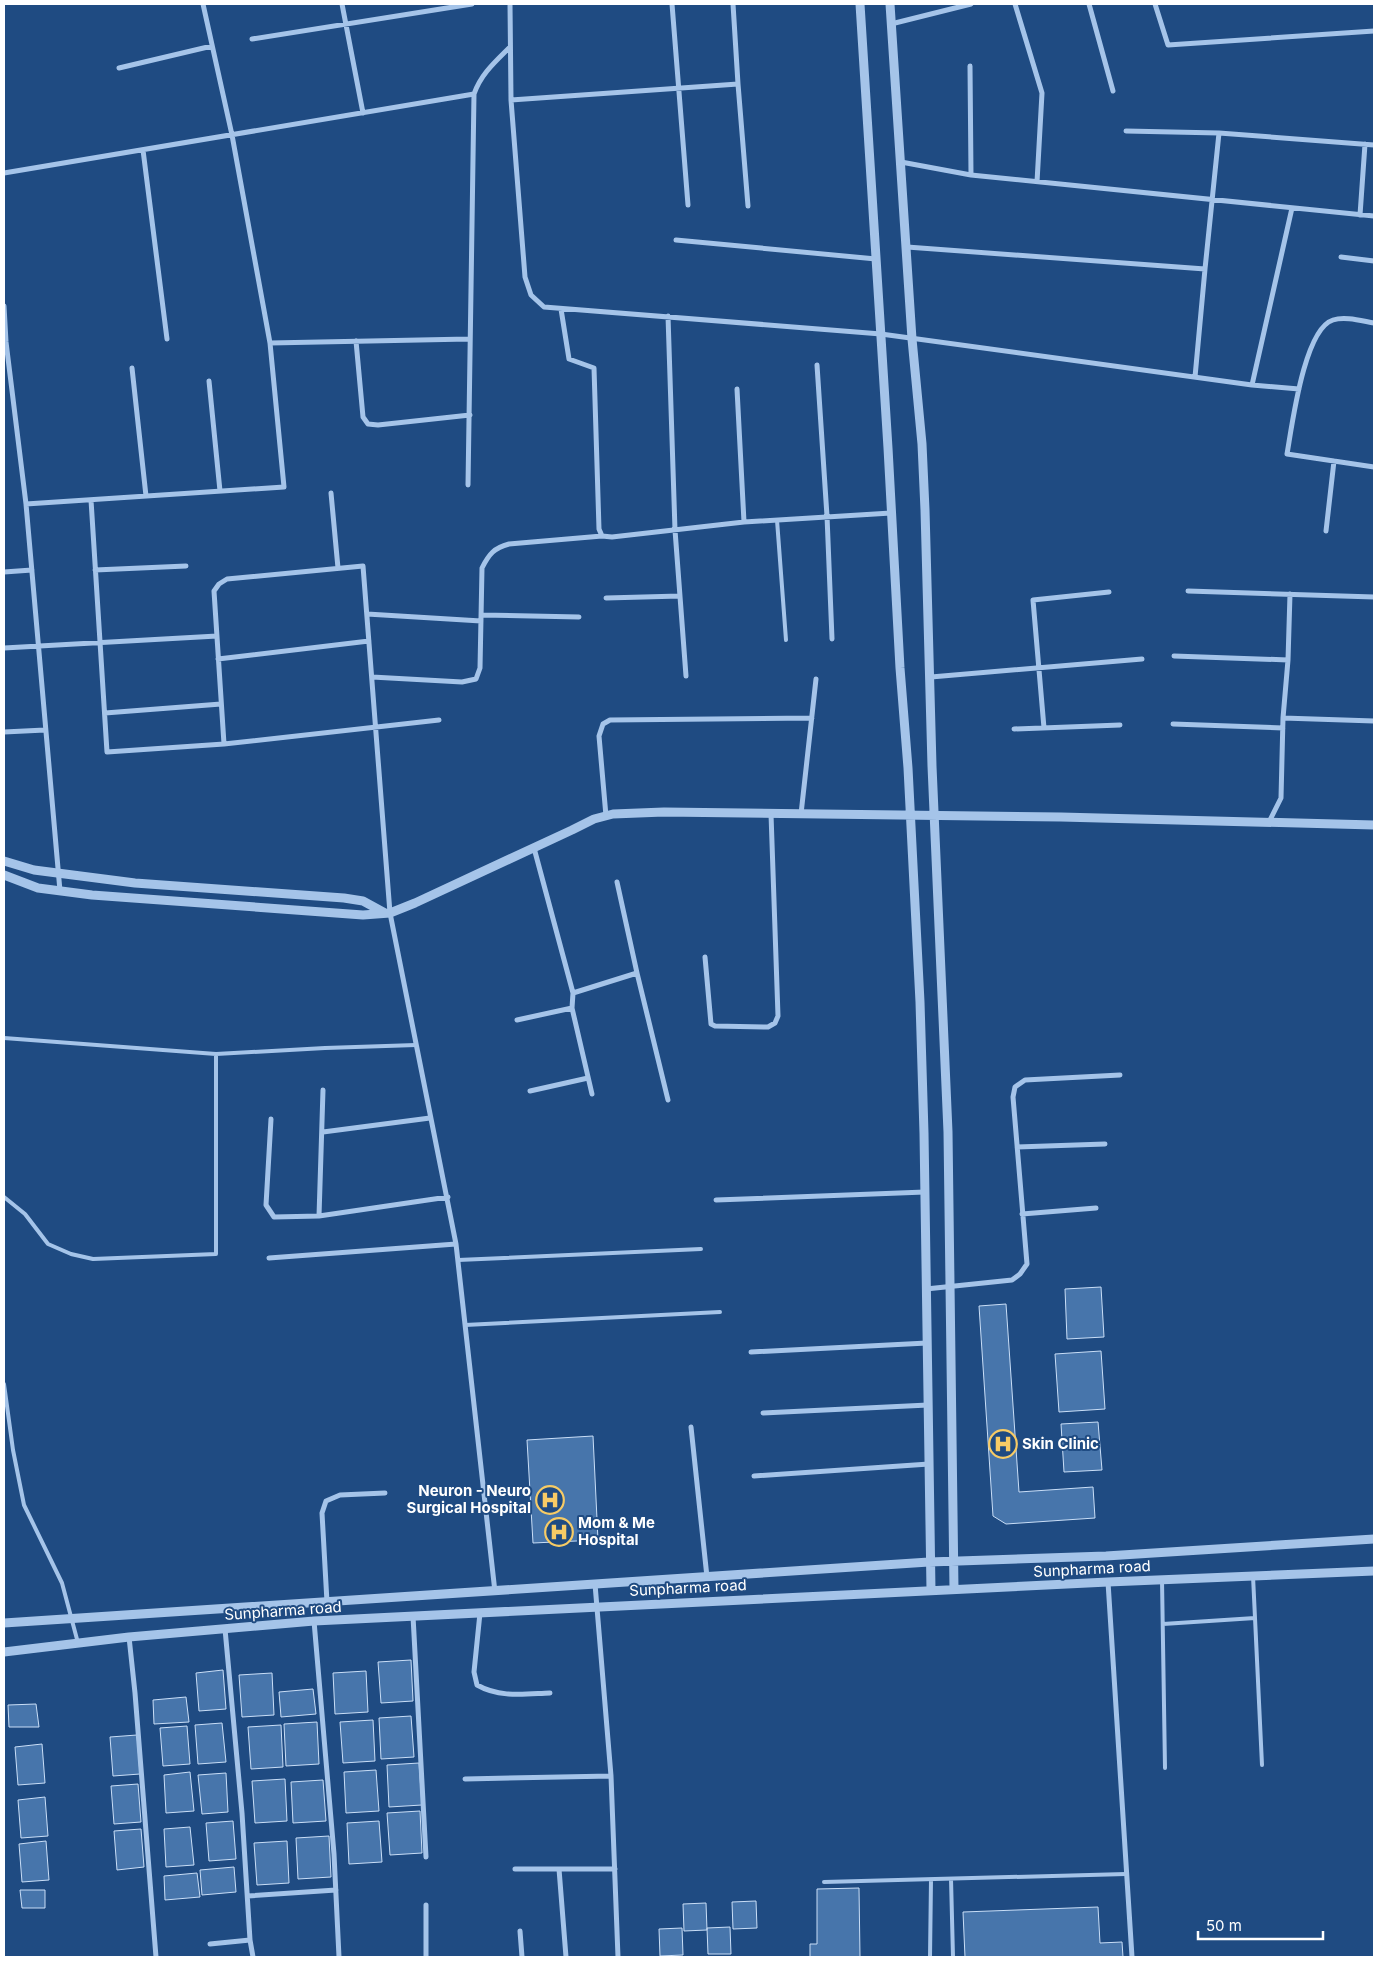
<svg xmlns="http://www.w3.org/2000/svg" width="1378" height="1961" viewBox="0 0 1378 1961" font-family="Inter,sans-serif">
<style>
.building{fill:#4775ab;stroke:#c9def7}
.lines{fill:none;stroke-linecap:round;stroke-linejoin:round}
.service{stroke:#a5c4e9;stroke-width:4}
.minor{stroke:#a5c4e9;stroke-width:5}
.tertiary{stroke:#a5c4e9;stroke-width:9}
.labels{text-anchor:middle;stroke-width:4;stroke-linejoin:round;paint-order:stroke}
.poi-label{font-size:15px;font-weight:bold;fill:#fff;stroke:#1f4b82;text-anchor:start}
.street-label{font-size:15px;fill:#fff;stroke:#1f4b82}
</style>
<rect width="100%" height="100%" fill="#1f4b82"/>
<path class="building" d="M1101,1287L1104,1337L1067,1339L1065,1289Z
M1006,1304L1019,1492L1093,1487L1095,1518L1006,1524L993,1516L979,1306Z
M1101,1351L1105,1409L1059,1412L1055,1354Z
M1098,1422L1102,1470L1064,1472L1061,1424Z
M593,1436L598,1540L533,1543L527,1440Z
M411,1660L413,1701L381,1703L378,1662Z
M223,1670L226,1709L199,1711L196,1673Z
M366,1671L368,1712L335,1714L333,1673Z
M272,1673L274,1715L242,1717L239,1675Z
M313,1689L316,1714L281,1717L279,1692Z
M186,1697L189,1722L154,1724L153,1700Z
M36,1704L39,1727H9L8,1705Z
M411,1716L414,1757L381,1759L379,1718Z
M373,1720L375,1761L343,1763L340,1722Z
M317,1722L319,1764L286,1766L284,1724Z
M222,1723L226,1762L198,1764L195,1725Z
M281,1725L283,1767L251,1769L248,1727Z
M187,1726L190,1764L163,1766L160,1728Z
M137,1735L140,1774L113,1776L110,1737Z
M42,1744L45,1783L18,1785L15,1747Z
M419,1763L422,1805L389,1807L387,1765Z
M376,1770L379,1811L346,1813L344,1772Z
M190,1772L194,1811L166,1813L164,1775Z
M226,1773L228,1812L202,1814L198,1775Z
M285,1779L287,1821L255,1823L252,1781Z
M323,1780L326,1821L293,1823L291,1782Z
M138,1784L141,1822L114,1824L111,1786Z
M45,1797L48,1836L21,1838L18,1800Z
M420,1811L422,1853L390,1855L387,1813Z
M233,1821L236,1859L209,1861L206,1823Z
M379,1821L382,1862L349,1864L347,1823Z
M190,1827L194,1865L166,1867L164,1829Z
M141,1829L144,1867L117,1870L114,1831Z
M329,1836L331,1877L298,1879L296,1838Z
M46,1841L49,1880L22,1882L19,1844Z
M287,1841L289,1883L257,1885L254,1843Z
M234,1867L236,1892L202,1895L200,1870Z
M197,1873L200,1897L165,1900L164,1876Z
M859,1888L860,1957H810V1944H817V1889Z
M20,1890H45V1908H22Z
M756,1901L757,1928L733,1929L732,1902Z
M706,1903L707,1930L684,1931L683,1904Z
M1098,1907L1100,1943L1122,1942L1123,1957H965L963,1912Z
M730,1927L731,1954H708L707,1928Z
M682,1928L683,1955L660,1956L659,1929Z"/>
<g class="lines">
<path class="service" d="M777,520L786,640
M4,1038L216,1054L325,1048L416,1045
M4,1197L25,1214L48,1244L71,1254L93,1259L216,1254V1054
M458,1260L701,1249
M465,1325L720,1312
M4,1384L13,1450L24,1505L62,1583L78,1643
M1253,1576L1262,1765
M1162,1580L1165,1768
M1163,1624L1255,1618
M951,1879L953,1957
M824,1882L1126,1874
M930,1957L931,1880"/>
<path class="minor" d="M203,4L232,135L270,343L469,339
M342,4L363,113
M510,4L511,100L525,277L531,295L544,307L881,334L1252,385L1299,389
M672,4L688,205
M1015,4L1042,93L1037,182
M1089,4L1113,91
M1155,4L1168,45L1374,31
M891,24L971,4
M252,39L472,4
M970,66L971,175
M119,68L212,46
M738,84L748,206
M511,100L738,84L733,4
M1126,131L1219,133
M143,150L167,339
M901,162L971,175L1374,216
M4,173L474,94
M1360,215L1365,144
M676,240L876,259
M907,247L1205,269L1219,133L1374,145
M1341,257L1374,261
M4,306L6,342L26,504L60,891
M561,309L569,359L594,368L599,529L602,536L612,537L744,522L891,513
M668,316L675,530L686,676
M1374,323C1362,321 1345,316 1333,320C1304,329 1292,426 1287,454L1374,467
M356,341L363,417L368,424L378,425L470,415
M817,365L827,516L832,639
M132,368L146,496
M1195,377L1205,269
M209,381L220,491
M1252,385L1292,208
M737,389L744,522
M468,485L474,94C481,74 495,62 510,47
M331,493L338,568
M91,500L107,752L224,744L439,720
M26,504L284,487L270,343
M1326,531L1334,461
M95,570L186,566
M4,572L32,570
M1188,591L1374,597
M606,598L680,596
M367,614L481,621
M481,615L579,617
M4,648L217,636
M1174,656L1288,660
M218,659L369,641
M372,677L462,682L476,679L480,668L482,568C489,554 494,548 509,544L602,536
M931,677L1142,659
M105,713L221,704
M1283,718L1374,721
M1173,724L1283,728
M1044,728L1033,600L1109,592
M1014,729L1120,725
M4,732L45,730
M224,744L214,591L219,584L227,579L363,566L390,913L456,1244L495,1592
M801,814L816,679
M606,816L599,736L603,724L610,720L812,718
M1269,822L1281,798L1283,718L1288,660L1290,594
M534,848L573,993
M705,957L711,1024L715,1026L768,1027L775,1023L778,1016L771,814
M637,973L668,1100
M517,1020L572,1008
M530,1091L588,1078
M592,1094L572,1008L573,993L637,973L617,882
M271,1119L266,1205L274,1217L319,1216L448,1197
M323,1132L430,1118
M1017,1147L1105,1144
M716,1200L925,1192
M1022,1214L1096,1208
M319,1216L323,1090
M269,1258L456,1244
M926,1289L1012,1280L1020,1274L1027,1264L1013,1097L1015,1087L1025,1080L1120,1075
M751,1352L927,1343
M763,1413L928,1405
M691,1427L707,1577
M754,1476L929,1464
M1108,1582L1132,1957
M595,1584L611,1776L618,1957
M327,1602L322,1513L326,1501L340,1495L385,1493
M480,1613L474,1672L477,1685C500,1698 524,1694 550,1693
M413,1616L426,1857
M314,1621L334,1854L339,1957
M225,1629L242,1813L250,1940L253,1957
M129,1637L135,1693L156,1957
M465,1779L611,1776
M515,1869H615
M559,1869L566,1957
M248,1896L336,1890
M426,1905V1957
M520,1931L522,1957
M210,1944L250,1940"/>
<path class="tertiary" d="M860,4L888,448L900,668L908,768L920,1002L924,1133L931,1590
M890,4L912,339L922,444L925,510L932,766L948,1132L954,1589
M4,861L34,870L135,883L344,898L363,901L385,913
M4,875L38,888L92,895L363,915L390,913L415,903L572,830L594,819L613,814L664,812L1061,817L1374,825
M4,1623L929,1562L1106,1556L1374,1539
M4,1652L129,1637L314,1621L1108,1582L1374,1571"/>
</g>
<defs>
<symbol id="hospital-ring" viewBox="-11 -11 22 22"><circle r="9.5" fill="#1f4b82" stroke="#f7cb65" stroke-width="1.5"/><path d="M-5-5h3v3.5h4V-5h3V5h-3V1.5h-4V5h-3Z" fill="#f7cb65"/></symbol>
</defs>
<g fill-rule="evenodd">
<use href="#hospital-ring" x="987" y="1428" width="32" height="32"/>
<use href="#hospital-ring" x="534" y="1484" width="32" height="32"/>
<use href="#hospital-ring" x="543" y="1516" width="32" height="32"/>
</g>
<g class="labels">
<g class="poi-label">
<text x="1022" y="1449">Skin Clinic</text>
<text x="531" y="1496" text-anchor="end">Neuron - Neuro<tspan x="531" dy="17">Surgical Hospital</tspan></text>
<text x="578" y="1528">Mom &amp; Me<tspan x="578" dy="17">Hospital</tspan></text>
</g>
<g class="street-label">
<text transform="translate(1092 1569) rotate(-3)" y="5">Sunpharma road</text>
<text transform="translate(688 1588) rotate(-3)" y="5">Sunpharma road</text>
<text transform="translate(283 1611) rotate(-4)" y="5">Sunpharma road</text>
</g>
</g>
<rect width="1378" height="1961" fill="none" stroke="#ffffff" stroke-width="10"/>
<path d="M1198 1931v8h125v-8" fill="none" stroke="#ffffff" stroke-width="2.5"/>
<text x="1206" y="1931" font-size="15" fill="#ffffff" stroke="#1f4b82" stroke-width="4" paint-order="stroke">50 m</text>
</svg>
